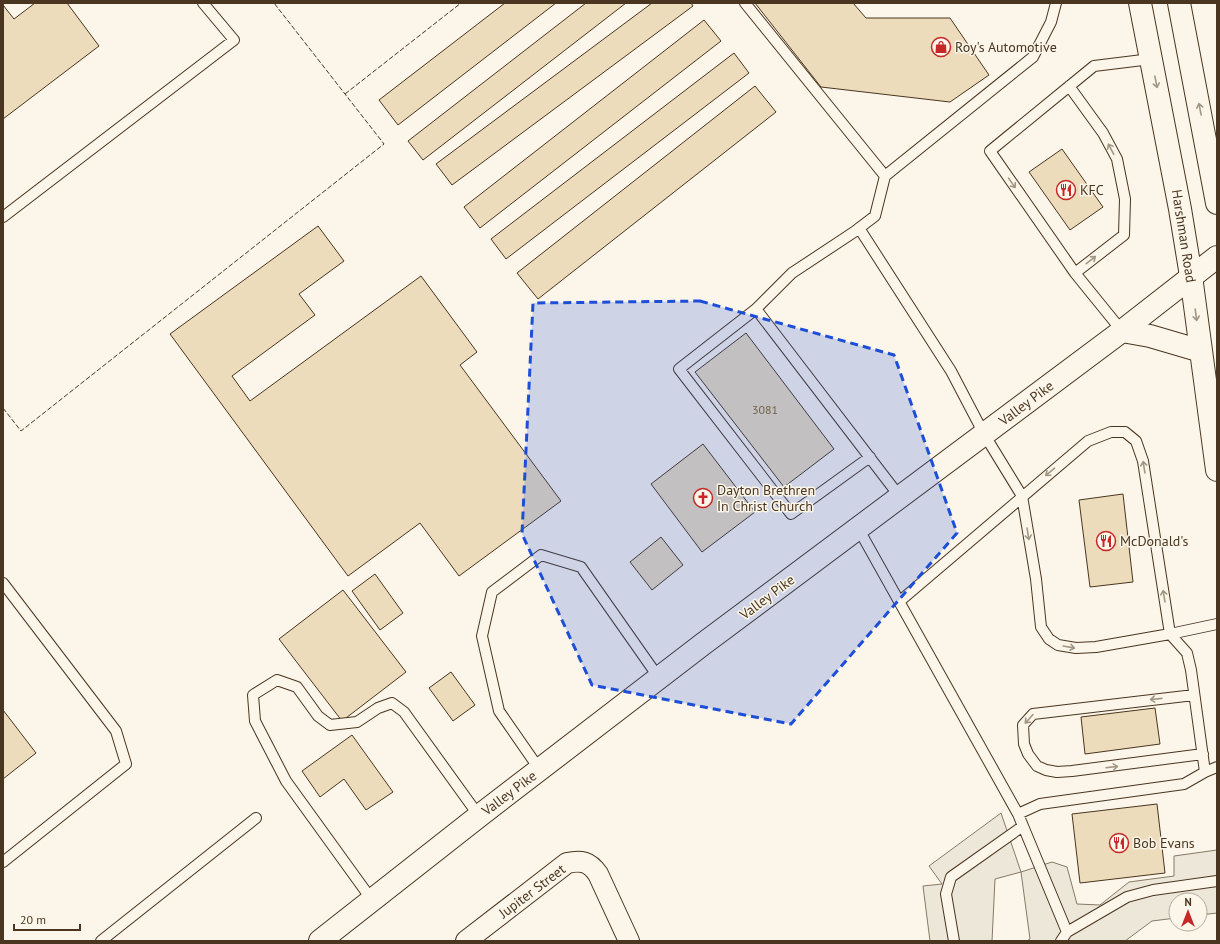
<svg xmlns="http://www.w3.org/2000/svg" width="1220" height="944" viewBox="0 0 1220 944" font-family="'PT Sans',sans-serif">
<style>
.parking{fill:#ede7d9;stroke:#887966}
.building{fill:#ecdcbc;stroke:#4a3520}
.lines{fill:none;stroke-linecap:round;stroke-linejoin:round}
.service-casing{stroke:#4a3520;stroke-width:12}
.minor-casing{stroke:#4a3520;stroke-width:22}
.tertiary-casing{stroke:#4a3520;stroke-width:24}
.primary-casing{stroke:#4a3520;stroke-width:24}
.service{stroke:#fbf6e9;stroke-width:10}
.minor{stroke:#fbf6e9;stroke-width:20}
.tertiary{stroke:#fbf6e9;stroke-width:22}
.primary{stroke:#fbf6e9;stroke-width:22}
.fence{stroke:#4a3520;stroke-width:1;stroke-dasharray:5 2;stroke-linecap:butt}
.oneway{stroke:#a29684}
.marked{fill:#1d4ed8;fill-opacity:0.2;stroke:#1d4ed8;stroke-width:3;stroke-dasharray:8 5;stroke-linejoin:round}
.labels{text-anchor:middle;stroke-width:3;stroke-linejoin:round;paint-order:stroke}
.number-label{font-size:12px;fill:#725f47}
.poi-label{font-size:14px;fill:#4a3520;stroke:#fbf6e9;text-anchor:start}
.street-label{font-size:14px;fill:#4a3520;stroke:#fbf6e9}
</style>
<rect width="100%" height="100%" fill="#fbf6e9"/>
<path class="parking" d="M1001,813L1021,872L1052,862L1067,867L1077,904L1100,905L1129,882L1174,876V856L1217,850V913L1200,915V900H1176V918L1152,921L1125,941H1027L1030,939L1021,872L995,879L992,941H930L923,886L942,884L929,866Z"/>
<path class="building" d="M35,3H67L99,46L3,119V5L14,19Z
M505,3H556L398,125L379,100Z
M586,3H626L423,160L408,141Z
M652,3H691L693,6L452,185L436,164Z
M755,3H853L866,18H950L989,75L950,102L821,87Z
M704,20L721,41L480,228L464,207Z
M734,53L749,73L506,259L491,239Z
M755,86L776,112L538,299L517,273Z
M1062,149L1103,207L1070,230L1029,172Z
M318,226L344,261L299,294L315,315L232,376L250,401L421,276L477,352L460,365L561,501L459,576L420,523L348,576L170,334Z
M746,333L834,449L784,487L695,372Z
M703,444L755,512L702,552L651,484Z
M1123,494L1133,582L1090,587L1079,500Z
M661,537L683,565L652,590L630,562Z
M375,574L403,613L380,630L352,591Z
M343,590L406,672L342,721L279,639Z
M451,672L475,705L453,721L429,688Z
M1155,708L1160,744L1085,754L1081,717Z
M3,710L36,753L3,779Z
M352,735L393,792L366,810L344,779L320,797L302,771Z
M1157,804L1165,873L1080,883L1072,814Z"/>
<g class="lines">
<defs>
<path id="service" d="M745,3L885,176L875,216L854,232L792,273L756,309L900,497
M1069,86L1103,133L1117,159L1125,199L1124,235L1075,273L990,151L1094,66L1151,59
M885,176L1033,57L1051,22L1056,3
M3,217L234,40L203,3
M859,228L951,371L984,434L1022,496L1036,579L1041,627L1049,639L1058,645L1076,648L1096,647L1170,634L1217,624
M1075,273L1122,331
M756,309L679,369L791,514L870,457
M858,528L1018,814L1067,932L1127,897L1153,890L1217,881
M3,583L116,731L126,764L3,862
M900,601L1088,441L1111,432H1125L1136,441L1143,461L1170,634L1187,653L1191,670L1205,772L1184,784L1040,804L1018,814
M1194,695L1033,714L1023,725L1024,744L1028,754L1037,766L1046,770L1057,772L1072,771L1203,754
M540,770L499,711L482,636L492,592L541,555L581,567L659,678
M1205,772L1217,767
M372,900L286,781L255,721L253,695L277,680L297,687L318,716L330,725L357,722L378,708L392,703L404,712L479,816
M101,941L256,818
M954,941L946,894L951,877L1023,826
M1061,941L1067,932"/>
<path id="minor" d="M466,941L567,863C581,860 589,861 598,874L629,941"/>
<path id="tertiary" d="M320,941L479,816L703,644L1122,331L1217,257"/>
<path id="primary" d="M1140,3L1180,209L1191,276L1217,470
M1179,3L1217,203
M1122,331L1150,336L1201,351"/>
</defs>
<use href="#service" class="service-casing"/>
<use href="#minor" class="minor-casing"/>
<use href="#tertiary" class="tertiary-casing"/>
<use href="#primary" class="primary-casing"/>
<use href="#service" class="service"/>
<use href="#minor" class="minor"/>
<use href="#tertiary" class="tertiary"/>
<use href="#primary" class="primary"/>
<path class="fence" d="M345,94L461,3
M3,408L21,431L384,144L274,3"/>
</g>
<defs><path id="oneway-shaft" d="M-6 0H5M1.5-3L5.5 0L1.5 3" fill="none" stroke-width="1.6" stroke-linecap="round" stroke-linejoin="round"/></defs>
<g class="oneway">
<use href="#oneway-shaft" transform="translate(1156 82) rotate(79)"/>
<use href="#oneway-shaft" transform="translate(1200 109) rotate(-101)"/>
<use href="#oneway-shaft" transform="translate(1111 149) rotate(-118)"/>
<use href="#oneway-shaft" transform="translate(1012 183) rotate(55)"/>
<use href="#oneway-shaft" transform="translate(1091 260) rotate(-38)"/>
<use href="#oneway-shaft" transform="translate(1196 315) rotate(82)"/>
<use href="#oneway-shaft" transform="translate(1144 467) rotate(-99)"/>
<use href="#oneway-shaft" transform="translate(1050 472) rotate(140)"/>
<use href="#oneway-shaft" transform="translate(1028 534) rotate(81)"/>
<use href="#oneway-shaft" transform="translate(1164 596) rotate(-99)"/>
<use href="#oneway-shaft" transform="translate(1069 647) rotate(10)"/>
<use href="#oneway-shaft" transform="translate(1156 699) rotate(174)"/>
<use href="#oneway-shaft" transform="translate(1029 719) rotate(132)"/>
<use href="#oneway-shaft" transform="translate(1112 767) rotate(-7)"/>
</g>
<path class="marked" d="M700,301L894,355L957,533L791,724L592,685L522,534L533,303Z"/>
<defs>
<symbol id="shop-ring" viewBox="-11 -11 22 22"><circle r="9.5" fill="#fbf6e9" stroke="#c62828" stroke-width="1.5"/><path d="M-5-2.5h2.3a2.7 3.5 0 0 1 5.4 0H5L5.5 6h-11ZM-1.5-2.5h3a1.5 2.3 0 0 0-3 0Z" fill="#c62828"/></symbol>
<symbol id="restaurant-ring" viewBox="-11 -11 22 22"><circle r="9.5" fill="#fbf6e9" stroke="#c62828" stroke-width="1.5"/><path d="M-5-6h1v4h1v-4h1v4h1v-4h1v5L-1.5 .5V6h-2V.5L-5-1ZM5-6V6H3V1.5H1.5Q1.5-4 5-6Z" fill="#c62828"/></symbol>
<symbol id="church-ring" viewBox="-11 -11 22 22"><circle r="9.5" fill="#fbf6e9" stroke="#c62828" stroke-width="1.5"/><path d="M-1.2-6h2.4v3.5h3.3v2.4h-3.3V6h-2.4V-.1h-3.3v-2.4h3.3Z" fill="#c62828"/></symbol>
</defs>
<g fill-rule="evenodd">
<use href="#shop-ring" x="930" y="36" width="22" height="22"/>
<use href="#restaurant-ring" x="1055" y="179" width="22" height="22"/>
<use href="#church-ring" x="692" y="487" width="22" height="22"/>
<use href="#restaurant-ring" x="1095" y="530" width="22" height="22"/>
<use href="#restaurant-ring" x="1108" y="832" width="22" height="22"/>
</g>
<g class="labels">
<g class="number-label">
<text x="765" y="414">3081</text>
</g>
<g class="poi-label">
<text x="955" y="52">Roy's Automotive</text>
<text x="1080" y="195">KFC</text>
<text x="717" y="495">Dayton Brethren<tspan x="717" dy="16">In Christ Church</tspan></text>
<text x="1120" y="546">McDonald's</text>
<text x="1133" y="848">Bob Evans</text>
</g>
<g class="street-label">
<text transform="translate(1184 236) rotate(81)" y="5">Harshman Road</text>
<text transform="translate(1026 403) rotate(-37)" y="5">Valley Pike</text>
<text transform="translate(767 597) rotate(-37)" y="5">Valley Pike</text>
<text transform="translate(509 793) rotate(-37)" y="5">Valley Pike</text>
<text transform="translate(532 891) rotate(-37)" y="5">Jupiter Street</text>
</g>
</g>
<rect width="1220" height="944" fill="none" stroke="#4a3520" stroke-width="8"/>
<g transform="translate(1188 912)"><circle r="19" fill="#fbf6e9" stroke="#b4a999"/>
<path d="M0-3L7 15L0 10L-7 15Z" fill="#c62828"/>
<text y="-6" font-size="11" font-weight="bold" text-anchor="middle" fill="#4a3520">N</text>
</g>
<path d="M14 924v6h66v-6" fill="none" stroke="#4a3520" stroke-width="2"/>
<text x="20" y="924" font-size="12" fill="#4a3520" stroke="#fbf6e9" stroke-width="3" paint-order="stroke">20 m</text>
</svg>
